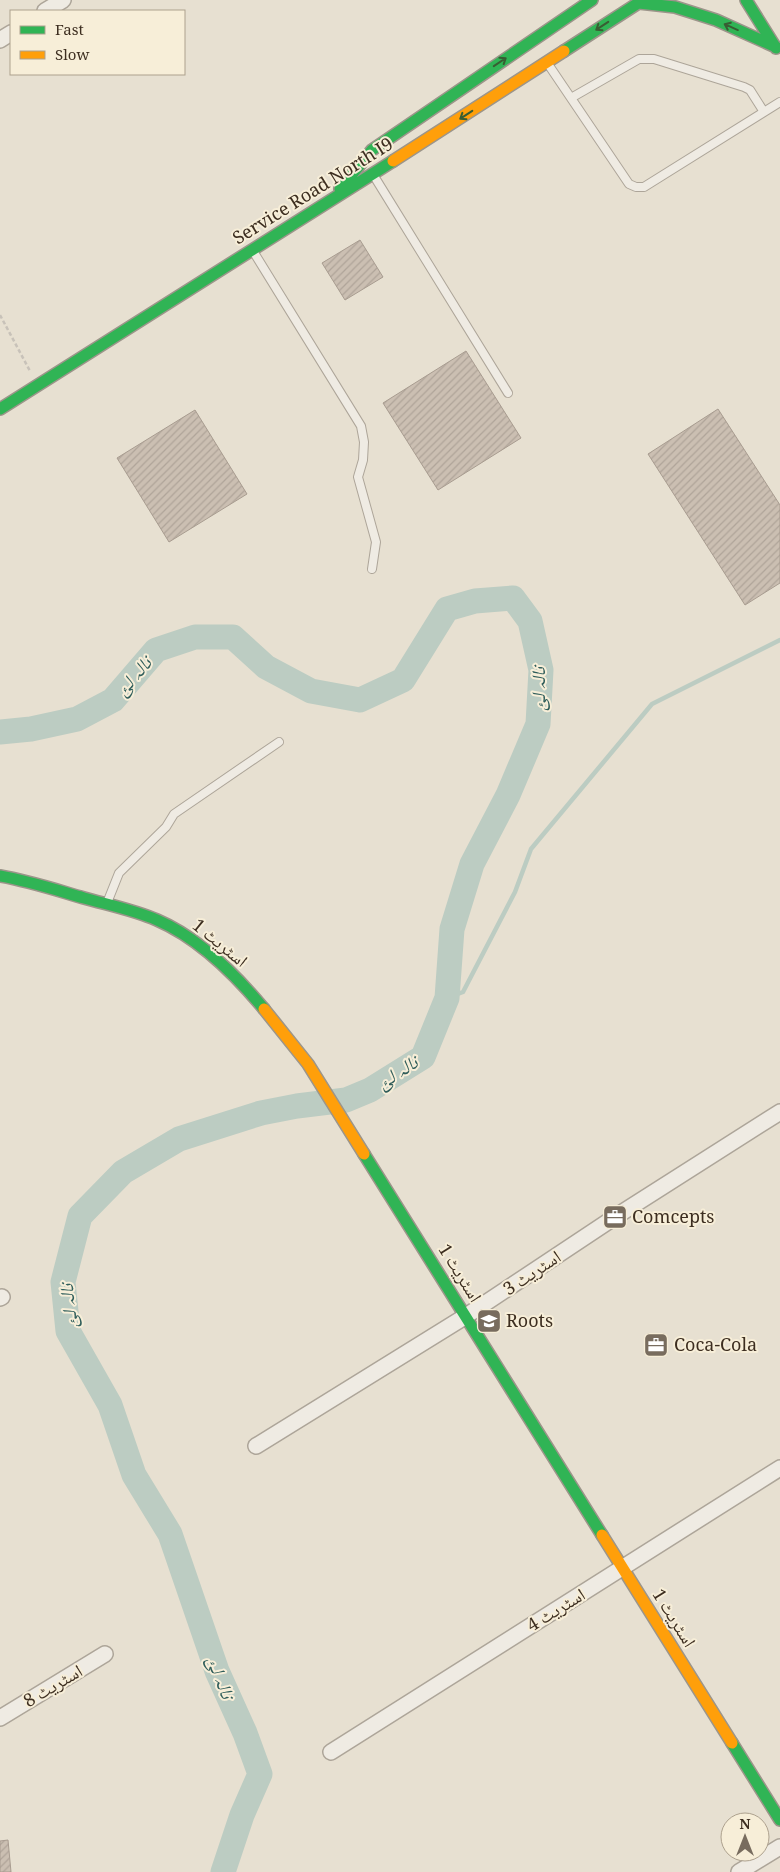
<svg xmlns="http://www.w3.org/2000/svg" width="780" height="1872" viewBox="0 0 780 1872" font-family="Georgia,'Noto Naskh Arabic',serif">
<style>
.lines{fill:none;stroke-linecap:round;stroke-linejoin:round}
.stream{stroke:#bcccc2;stroke-width:4.5}
.river{stroke:#bcccc2;stroke-width:25}
.building{fill:url(#building-hatch);stroke:#a89c90}
.lane-casing{stroke:#ada599;stroke-width:10}
.street-casing{stroke:#ada599;stroke-width:18}
.fast-casing{stroke:#9c958a;stroke-width:14}
.slow-casing{stroke:#9c958a;stroke-width:14}
.path{stroke:#c8c2b9;stroke-width:2.5;stroke-dasharray:4 2.5;stroke-linecap:butt}
.lane{stroke:#efebe3;stroke-width:8}
.street{stroke:#efebe3;stroke-width:15}
.fast{stroke:#30b455;stroke-width:11}
.slow{stroke:#ff9f0a;stroke-width:11}
.oneway{stroke:#385d33}
.labels{text-anchor:middle;stroke-width:4;stroke-linejoin:round;paint-order:stroke}
.street-label{font-size:18px;fill:#3d2e20;stroke:#f7eed8}
.poi-label{font-size:18px;fill:#3d2e20;stroke:#f7eed8;text-anchor:start}
.water-label{font-size:19px;font-style:italic;fill:#2f5d5a;stroke:#f7eed8}
</style>
<defs>
<pattern id="building-hatch" width="6" height="6" patternUnits="userSpaceOnUse" patternTransform="scale(1.25)"><rect width="6" height="6" fill="#cbbfb2"/><path d="M-1 1l2-2M0 6l6-6M5 7l2-2" fill="none" stroke="#afa499"/></pattern>
</defs>
<rect width="100%" height="100%" fill="#e7e0d1"/>
<g class="lines">
<path class="stream" d="M447,998L463,992L515,892L531,849L652,704L780,640"/>
<path class="river" d="M0,732L31,729L77,719L113,700L156,650L195,637H233L266,667L311,691L360,700L403,680L447,609L475,601L513,598L530,621L541,670L538,724L508,795L472,864L452,929L447,998L423,1057L370,1090L346,1100L297,1106L261,1113L179,1139L123,1172L80,1216L63,1282L68,1331L110,1405L134,1475L170,1534L217,1671L245,1733L260,1774L242,1815L223,1872"/>
</g>
<path class="building" d="M360,240L383,277L345,300L322,263Z
M466,351L521,438L438,490L383,403Z
M718,409L780,505V583L745,605L648,454Z
M195,410L247,494L169,542L117,458Z
M8,1840L11,1872H0V1841Z"/>
<g class="lines">
<defs>
<path id="lane" d="M548,64L629,184L636,187H644L780,102
M571,98L639,59H654L744,87L750,90L764,112
M374,176L508,393
M253,251L361,426L364,442L363,460L358,477L376,542L372,569
M107,903L119,873L166,827L174,814L279,742"/>
<path id="street" d="M45,11L63,0
M0,40L11,33
M0,1298L2,1297
M256,1446L466,1316L615,1217L780,1112
M0,1718L105,1654
M331,1752L780,1468
M739,1872L780,1847"/>
<path id="fast" d="M746,0L776,48
M639,3L675,7L716,20L776,47
M564,51L643,0
M340,189L372,150L592,0
M0,409L393,161
M0,876C29,881 56,890 84,898C109,905 134,910 157,920C199,938 235,974 264,1009
M364,1154L602,1535
M732,1743L780,1820"/>
<path id="slow" d="M393,161L564,51
M264,1009L308,1064L364,1154
M602,1535L732,1743"/>
</defs>
<use href="#lane" class="lane-casing"/>
<use href="#street" class="street-casing"/>
<use href="#fast" class="fast-casing"/>
<use href="#slow" class="slow-casing"/>
<path class="path" d="M0,315L30,371"/>
<use href="#lane" class="lane"/>
<use href="#street" class="street"/>
<use href="#fast" class="fast"/>
<use href="#slow" class="slow"/>
</g>
<defs><path id="oneway-shaft" d="M-6 0H5M1.5-3L5.5 0L1.5 3" fill="none" stroke-width="1.6" stroke-linecap="round" stroke-linejoin="round" transform="scale(1.25)"/></defs>
<g class="oneway">
<use href="#oneway-shaft" transform="translate(602 26) rotate(147)"/>
<use href="#oneway-shaft" transform="translate(731 27) rotate(-156)"/>
<use href="#oneway-shaft" transform="translate(500 62) rotate(-34)"/>
<use href="#oneway-shaft" transform="translate(466 115) rotate(147)"/>
</g>
<defs>
<symbol id="office-square" viewBox="-11 -11 22 22"><rect x="-9" y="-9" width="18" height="18" rx="4" fill="#786c5e" stroke="#f7eed8"/><path d="M-6-3h4V-5.5h4V-3h4V5H-6ZM-1-4.5V-3h2v-1.5ZM-6 0V1H6V0Z" fill="#fff"/></symbol>
<symbol id="university-square" viewBox="-11 -11 22 22"><rect x="-9" y="-9" width="18" height="18" rx="4" fill="#786c5e" stroke="#f7eed8"/><path d="M0-5L7-2L0 1L-7-2ZM-4 1L0 2.5L4 1V4Q0 6-4 4Z" fill="#fff"/></symbol>
</defs>
<g fill-rule="evenodd">
<use href="#office-square" x="601" y="1203" width="28" height="28"/>
<use href="#university-square" x="475" y="1307" width="28" height="28"/>
<use href="#office-square" x="642" y="1331" width="28" height="28"/>
</g>
<g class="labels">
<g class="street-label">
<text transform="translate(313 191) rotate(-32)" y="6">Service Road North I9</text>
<text transform="translate(220 943) rotate(39)" y="6">اسٹریٹ 1</text>
<text transform="translate(460 1273) rotate(58)" y="6">اسٹریٹ 1</text>
<text transform="translate(532 1273) rotate(-34)" y="6">اسٹریٹ 3</text>
<text transform="translate(556 1610) rotate(-32)" y="6">اسٹریٹ 4</text>
<text transform="translate(674 1618) rotate(58)" y="6">اسٹریٹ 1</text>
<text transform="translate(53 1686) rotate(-31)" y="6">اسٹریٹ 8</text>
</g>
<g class="poi-label">
<text x="632" y="1223">Comcepts</text>
<text x="506" y="1327">Roots</text>
<text x="674" y="1351">Coca-Cola</text>
</g>
<g class="water-label">
<text transform="translate(133 676) rotate(-49)" y="7">نالہ لئ</text>
<text transform="translate(538 689) rotate(-90)" y="7">نالہ لئ</text>
<text transform="translate(397 1072) rotate(-33)" y="7">نالہ لئ</text>
<text transform="translate(68 1306) rotate(-96)" y="7">نالہ لئ</text>
<text transform="translate(221 1677) rotate(69)" y="7">نالہ لئ</text>
</g>
</g>
<rect x="10" y="10" width="175" height="65" fill="#f7eed8" stroke="#ada18e"/>
<rect x="20" y="26" width="25" height="8" fill="#30b455" stroke="#ada18e"/>
<text x="55" y="35" font-size="15" fill="#3d2e20">Fast</text>
<rect x="20" y="51" width="25" height="8" fill="#ff9f0a" stroke="#ada18e"/>
<text x="55" y="60" font-size="15" fill="#3d2e20">Slow</text>
<g transform="translate(745 1837)"><circle r="24" fill="#f7eed8" stroke="#ada18e"/>
<path d="M0-4L9 19L0 12L-9 19Z" fill="#786c5e"/>
<text y="-8" font-size="14" font-weight="bold" text-anchor="middle" fill="#3d2e20">N</text>
</g>
</svg>
